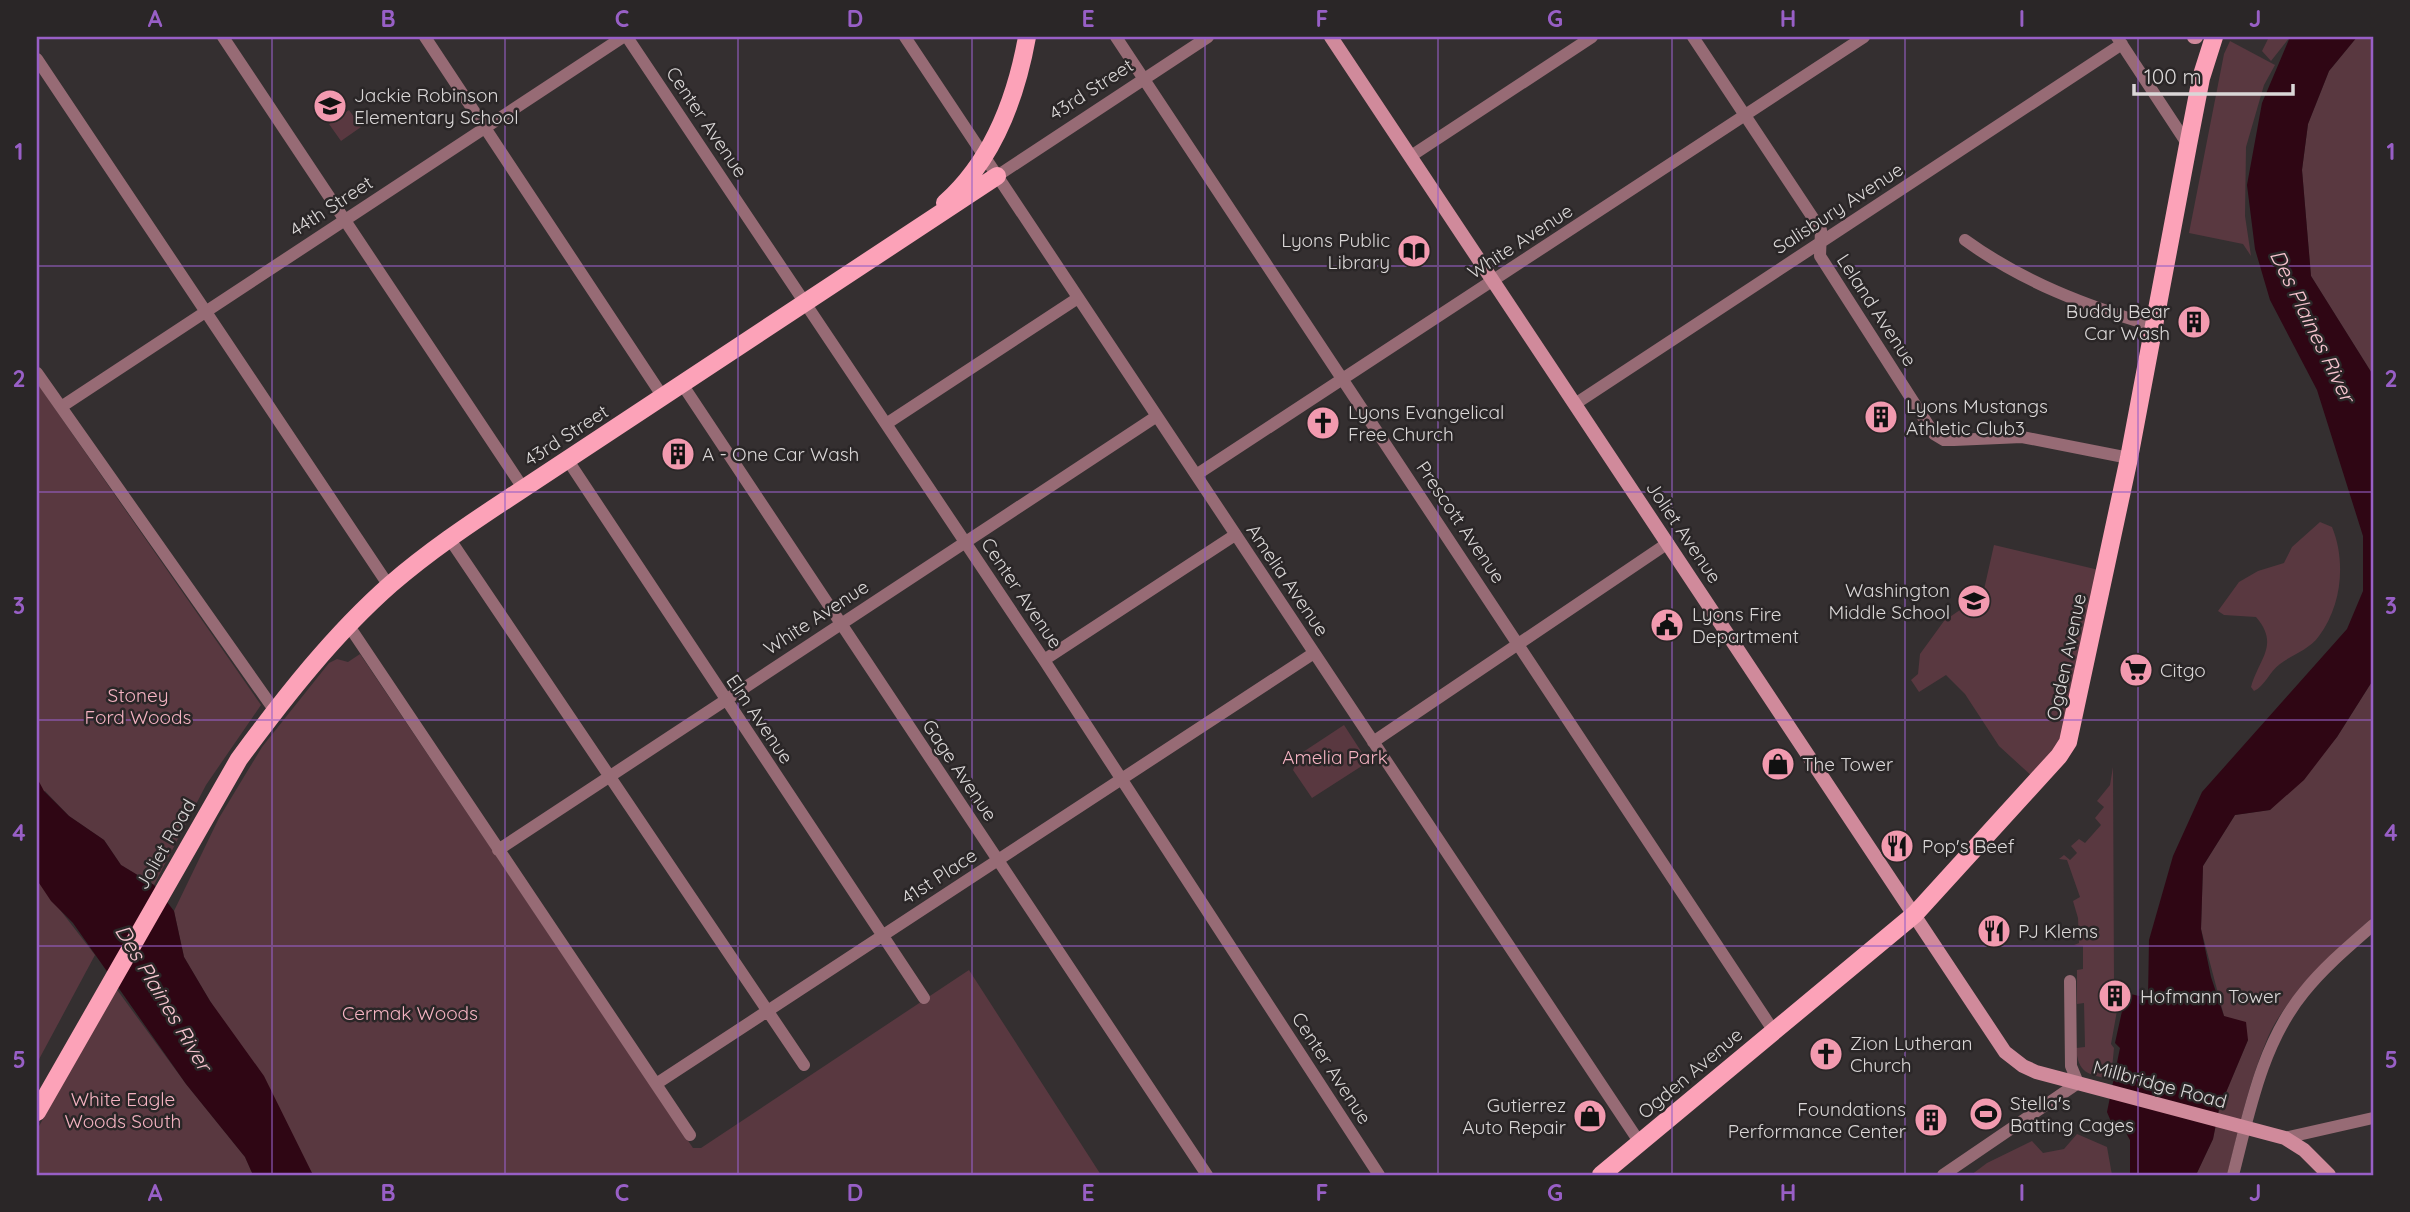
<svg xmlns="http://www.w3.org/2000/svg" width="2410" height="1212" viewBox="0 0 2410 1212" font-family="Quicksand,sans-serif">
<style>
.green{fill:#593840}
.water{fill:#2f0614}
.lines{fill:none;stroke-linecap:round;stroke-linejoin:round}
.street{stroke:#976b75;stroke-width:12}
.secondary{stroke:#d08a9b;stroke-width:14}
.primary{stroke:#fca2b8;stroke-width:18}
.grid{fill:none;stroke:#985fc6;stroke-width:2;stroke-opacity:0.55}
.labels{text-anchor:middle;stroke-width:5;stroke-linejoin:round;paint-order:stroke}
.street-label{font-size:19px;fill:#dad7d7;stroke:#2a2627}
.poi-label{font-size:19px;fill:#dad7d7;stroke:#2a2627;text-anchor:start}
.park-label{font-size:19px;fill:#f5b3c2;stroke:#2a2627}
.water-label{font-size:21px;font-style:italic;fill:#f8c5d0;stroke:#2a2627}
.neatline{fill:none;stroke:#985fc6;stroke-width:2.5}
.grid-label{font-size:23px;text-anchor:middle;font-weight:bold;fill:#985fc6}
</style>
<rect width="100%" height="100%" fill="#342f30"/>
<path class="green" d="M2269,37H2290L2271,61L2262,51Z
M2357,37H2373V375L2311,276L2302,170L2308,124L2329,71Z
M2230,41L2275,65L2264,85L2246,147L2245,216L2251,256L2243,244L2189,233L2224,54Z
M349,110L361,127L341,141L329,124Z
M37,383L261,705L206,785L154,885L121,865L104,840L69,816L45,791L37,796Z
M2320,522L2332,527C2346,561 2342,605 2319,636C2309,650 2293,654 2280,664C2270,671 2264,687 2254,691L2251,687C2259,658 2280,645 2256,617L2224,615L2218,611L2239,582L2258,571L2284,563L2292,547Z
M1994,545L2103,571L2070,730L2035,779L1999,746L1965,694L1946,675L1919,692L1911,680L1918,674L1920,654L1944,621L1983,594Z
M360,654L693,1148H701L969,970L1101,1175H313L184,957L174,911L219,818L262,747L329,663L337,659L348,662Z
M2373,680V917C2338,948 2287,994 2268,1037C2249,1081 2239,1129 2227,1175H2196L2213,1139L2219,1109L2248,1040L2224,1016L2201,929L2203,866L2235,815L2270,810L2337,737Z
M1344,725L1368,762L1312,798L1293,770L1300,754Z
M2113,767L2114,983L2113,986L2108,985L2103,1003L2118,1005L2111,1044L2114,1048L2111,1079C2088,1075 2078,1073 2076,1048L2085,1047L2084,1003L2077,1004V970L2083,969V946L2074,945L2079,943L2078,918L2073,901L2080,897L2067,860L2059,859L2064,855L2070,860L2077,853L2071,846L2079,839L2085,843L2101,825L2095,818L2104,807L2097,801L2110,785Z
M37,880L95,955L37,1063Z
M115,987L186,1084L245,1157L253,1175H37V1130Z
M2077,1134L2107,1147L2112,1175H1971L1987,1163L2032,1141L2043,1153L2064,1149Z"/>
<path class="water" d="M2290,37H2357L2329,71L2308,124L2302,170L2311,276L2373,375V680L2337,737L2304,780L2270,810L2235,815L2203,866L2201,929L2211,977L2224,1016L2246,1022L2248,1040L2219,1109L2213,1139L2196,1175H2130V1140L2125,1131L2112,1124L2107,1112L2120,1048L2115,1043L2126,993L2148,998L2149,940L2173,856L2202,792L2347,629L2363,591V536L2317,390L2270,300L2255,249L2247,185L2262,103Z
M37,778L44,791L69,816L104,840L121,865L154,885L174,911L184,957L210,1001L264,1076L313,1175H253L245,1157L186,1084L73,923L51,901L37,880Z"/>
<g class="lines">
<path class="street" d="M223,37L523,488
M425,37L663,397
M627,37L1044,660L1379,1175
M905,37L1640,1143
M1116,37L1773,1030
M1693,37L1821,230L1820,256L1934,434L1944,440H1954L2022,437L2129,458
M2117,37L2188,145
M37,59L389,586
M1411,156L1592,37
M997,176L1208,37
M1965,240C2023,282 2086,306 2154,326
M37,373L275,711
M682,384L1207,1175
M1575,404L2122,44
M61,407L623,37
M886,424L1078,298
M567,459L924,998
M1196,475L1864,37
M449,538L804,1065
M349,626L690,1135
M1044,660L1235,535
M1373,742L1668,543
M498,850L1157,416
M656,1084L1314,653
M2285,1138L2373,1118
M1943,1175L2078,1083L2071,1066L2070,981
M2233,1175C2249,1113 2262,1043 2304,992C2324,967 2349,946 2373,925"/>
<path class="secondary" d="M1331,37L2005,1052L2023,1066L2036,1072L2285,1138L2304,1150L2329,1175
M2194,37H2196"/>
<path class="primary" d="M945,203C992,161 1016,98 1027,37
M37,1112L239,759C284,698 334,634 391,584C428,552 468,525 509,498L997,176
M1601,1175L1915,914L2059,756L2068,742L2129,458L2188,145L2201,78L2214,37"/>
</g>
<path class="grid" d="M272,37V1175M505,37V1175M738,37V1175M972,37V1175M1205,37V1175M1438,37V1175M1672,37V1175M1905,37V1175M2138,37V1175M37,266H2373M37,492H2373M37,720H2373M37,946H2373"/>
<defs>
<symbol id="school-disc" viewBox="-11 -11 22 22"><circle r="9.5" fill="#f29aaf" stroke="#2a2627"/><path d="M0-5L7-2L0 1L-7-2ZM-4 1L0 2.5L4 1V4Q0 6-4 4Z" fill="#111"/></symbol>
<symbol id="library-disc" viewBox="-11 -11 22 22"><circle r="9.5" fill="#f29aaf" stroke="#2a2627"/><path d="M-6-4Q-3-5.5-.7-3.5V5Q-3 3-6 4ZM6-4Q3-5.5 .7-3.5V5Q3 3 6 4Z" fill="#111"/></symbol>
<symbol id="building-disc" viewBox="-11 -11 22 22"><circle r="9.5" fill="#f29aaf" stroke="#2a2627"/><path d="M-4-6H4V6H1V3H-1V6H-4ZM-2.5-4.3h1.7v1.8h-1.7ZM.8-4.3h1.7v1.8H.8ZM-2.5-1h1.7V.8h-1.7ZM.8-1h1.7V.8H.8Z" fill="#111"/></symbol>
<symbol id="church-disc" viewBox="-11 -11 22 22"><circle r="9.5" fill="#f29aaf" stroke="#2a2627"/><path d="M-1.2-6h2.4v3.5h3.3v2.4h-3.3V6h-2.4V-.1h-3.3v-2.4h3.3Z" fill="#111"/></symbol>
<symbol id="civic-disc" viewBox="-11 -11 22 22"><circle r="9.5" fill="#f29aaf" stroke="#2a2627"/><path d="M-.6-6.5H3V-4.5H.6V-3L4-1V1h2V6H-6V1h2V-1L-.6-3ZM-1.2 2.5V6h2.4V2.5Z" fill="#111"/></symbol>
<symbol id="supermarket-disc" viewBox="-11 -11 22 22"><circle r="9.5" fill="#f29aaf" stroke="#2a2627"/><path d="M-6-5.5h2.5l.6 2H6L4.5 2H-2.5L-4.4-4H-6ZM-1.5 3.2a1.3 1.3 0 1 0 .1 0ZM3 3.2a1.3 1.3 0 1 0 .1 0Z" fill="#111"/></symbol>
<symbol id="shop-disc" viewBox="-11 -11 22 22"><circle r="9.5" fill="#f29aaf" stroke="#2a2627"/><path d="M-5-2.5h2.3a2.7 3.5 0 0 1 5.4 0H5L5.5 6h-11ZM-1.5-2.5h3a1.5 2.3 0 0 0-3 0Z" fill="#111"/></symbol>
<symbol id="restaurant-disc" viewBox="-11 -11 22 22"><circle r="9.5" fill="#f29aaf" stroke="#2a2627"/><path d="M-5-6h1v4h1v-4h1v4h1v-4h1v5L-1.5 .5V6h-2V.5L-5-1ZM5-6V6H3V1.5H1.5Q1.5-4 5-6Z" fill="#111"/></symbol>
<symbol id="stadium-disc" viewBox="-11 -11 22 22"><circle r="9.5" fill="#f29aaf" stroke="#2a2627"/><path d="M0-5a6.5 5 0 1 0 0 10a6.5 5 0 1 0 0-10ZM-3.5-1.8h7v3.6h-7Z" fill="#111"/></symbol>
</defs>
<g fill-rule="evenodd">
<use href="#school-disc" x="311" y="87" width="38" height="38"/>
<use href="#library-disc" x="1395" y="232" width="38" height="38"/>
<use href="#building-disc" x="2175" y="303" width="38" height="38"/>
<use href="#building-disc" x="1862" y="398" width="38" height="38"/>
<use href="#church-disc" x="1304" y="404" width="38" height="38"/>
<use href="#building-disc" x="659" y="435" width="38" height="38"/>
<use href="#school-disc" x="1955" y="582" width="38" height="38"/>
<use href="#civic-disc" x="1648" y="606" width="38" height="38"/>
<use href="#supermarket-disc" x="2117" y="651" width="38" height="38"/>
<use href="#shop-disc" x="1759" y="745" width="38" height="38"/>
<use href="#restaurant-disc" x="1878" y="827" width="38" height="38"/>
<use href="#restaurant-disc" x="1975" y="912" width="38" height="38"/>
<use href="#building-disc" x="2096" y="977" width="38" height="38"/>
<use href="#church-disc" x="1807" y="1035" width="38" height="38"/>
<use href="#stadium-disc" x="1967" y="1095" width="38" height="38"/>
<use href="#shop-disc" x="1571" y="1097" width="38" height="38"/>
<use href="#building-disc" x="1912" y="1101" width="38" height="38"/>
</g>
<g class="labels">
<g class="street-label">
<text transform="translate(1091 89) rotate(-33)" y="7">43rd Street</text>
<text transform="translate(707 122) rotate(56)" y="7">Center Avenue</text>
<text transform="translate(331 206) rotate(-33)" y="7">44th Street</text>
<text transform="translate(1838 208) rotate(-33)" y="7">Salisbury Avenue</text>
<text transform="translate(1520 241) rotate(-33)" y="7">White Avenue</text>
<text transform="translate(1877 310) rotate(57)" y="7">Leland Avenue</text>
<text transform="translate(566 435) rotate(-33)" y="7">43rd Street</text>
<text transform="translate(1461 522) rotate(56)" y="7">Prescott Avenue</text>
<text transform="translate(1684 532) rotate(56)" y="7">Joliet Avenue</text>
<text transform="translate(1288 580) rotate(56)" y="7">Amelia Avenue</text>
<text transform="translate(1022 593) rotate(56)" y="7">Center Avenue</text>
<text transform="translate(816 617) rotate(-33)" y="7">White Avenue</text>
<text transform="translate(2066 657) rotate(-78)" y="7">Ogden Avenue</text>
<text transform="translate(760 719) rotate(56)" y="7">Elm Avenue</text>
<text transform="translate(960 770) rotate(56)" y="7">Gage Avenue</text>
<text transform="translate(165 844) rotate(-60)" y="7">Joliet Road</text>
<text transform="translate(939 876) rotate(-33)" y="7">41st Place</text>
<text transform="translate(1332 1068) rotate(57)" y="7">Center Avenue</text>
<text transform="translate(1690 1073) rotate(-40)" y="7">Ogden Avenue</text>
<text transform="translate(2160 1084) rotate(15)" y="7">Millbridge Road</text>
</g>
<g class="poi-label">
<text x="354" y="102">Jackie Robinson<tspan x="354" dy="22">Elementary School</tspan></text>
<text x="1390" y="247" text-anchor="end">Lyons Public<tspan x="1390" dy="22">Library</tspan></text>
<text x="2170" y="318" text-anchor="end">Buddy Bear<tspan x="2170" dy="22">Car Wash</tspan></text>
<text x="1906" y="413">Lyons Mustangs<tspan x="1906" dy="22">Athletic Club3</tspan></text>
<text x="1348" y="419">Lyons Evangelical<tspan x="1348" dy="22">Free Church</tspan></text>
<text x="702" y="461">A - One Car Wash</text>
<text x="1950" y="597" text-anchor="end">Washington<tspan x="1950" dy="22">Middle School</tspan></text>
<text x="1692" y="621">Lyons Fire<tspan x="1692" dy="22">Department</tspan></text>
<text x="2160" y="677">Citgo</text>
<text x="1802" y="771">The Tower</text>
<text x="1922" y="853">Pop's Beef</text>
<text x="2018" y="938">PJ Klems</text>
<text x="2140" y="1003">Hofmann Tower</text>
<text x="1850" y="1050">Zion Lutheran<tspan x="1850" dy="22">Church</tspan></text>
<text x="2010" y="1110">Stella's<tspan x="2010" dy="22">Batting Cages</tspan></text>
<text x="1566" y="1112" text-anchor="end">Gutierrez<tspan x="1566" dy="22">Auto Repair</tspan></text>
<text x="1906" y="1116" text-anchor="end">Foundations<tspan x="1906" dy="22">Performance Center</tspan></text>
</g>
<g class="park-label">
<text x="138" y="702">Stoney<tspan x="138" dy="22">Ford Woods</tspan></text>
<text x="1335" y="764">Amelia Park</text>
<text x="410" y="1020">Cermak Woods</text>
<text x="123" y="1106">White Eagle<tspan x="123" dy="22">Woods South</tspan></text>
</g>
<g class="water-label">
<text transform="translate(2312 326) rotate(64)" y="7">Des Plaines River</text>
<text transform="translate(163 998) rotate(59)" y="7">Des Plaines River</text>
</g>
</g>
<rect width="2410" height="1212" fill="none" stroke="#2a2627" stroke-width="77"/>
<path d="M2134 84v10h159v-10" fill="none" stroke="#dad7d7" stroke-width="3.5"/>
<text x="2144" y="84" font-size="21" fill="#dad7d7" stroke="#2a2627" stroke-width="5" paint-order="stroke">100 m</text>
<rect x="38" y="38" width="2334" height="1136" class="neatline"/>
<g class="grid-label">
<text x="155" y="27">A</text>
<text x="388" y="27">B</text>
<text x="622" y="27">C</text>
<text x="855" y="27">D</text>
<text x="1088" y="27">E</text>
<text x="1322" y="27">F</text>
<text x="1555" y="27">G</text>
<text x="1788" y="27">H</text>
<text x="2022" y="27">I</text>
<text x="2255" y="27">J</text>
<text x="19" y="160">1</text>
<text x="2391" y="160">1</text>
<text x="19" y="387">2</text>
<text x="2391" y="387">2</text>
<text x="19" y="614">3</text>
<text x="2391" y="614">3</text>
<text x="19" y="841">4</text>
<text x="2391" y="841">4</text>
<text x="19" y="1068">5</text>
<text x="2391" y="1068">5</text>
<text x="155" y="1201">A</text>
<text x="388" y="1201">B</text>
<text x="622" y="1201">C</text>
<text x="855" y="1201">D</text>
<text x="1088" y="1201">E</text>
<text x="1322" y="1201">F</text>
<text x="1555" y="1201">G</text>
<text x="1788" y="1201">H</text>
<text x="2022" y="1201">I</text>
<text x="2255" y="1201">J</text>
</g>
</svg>
